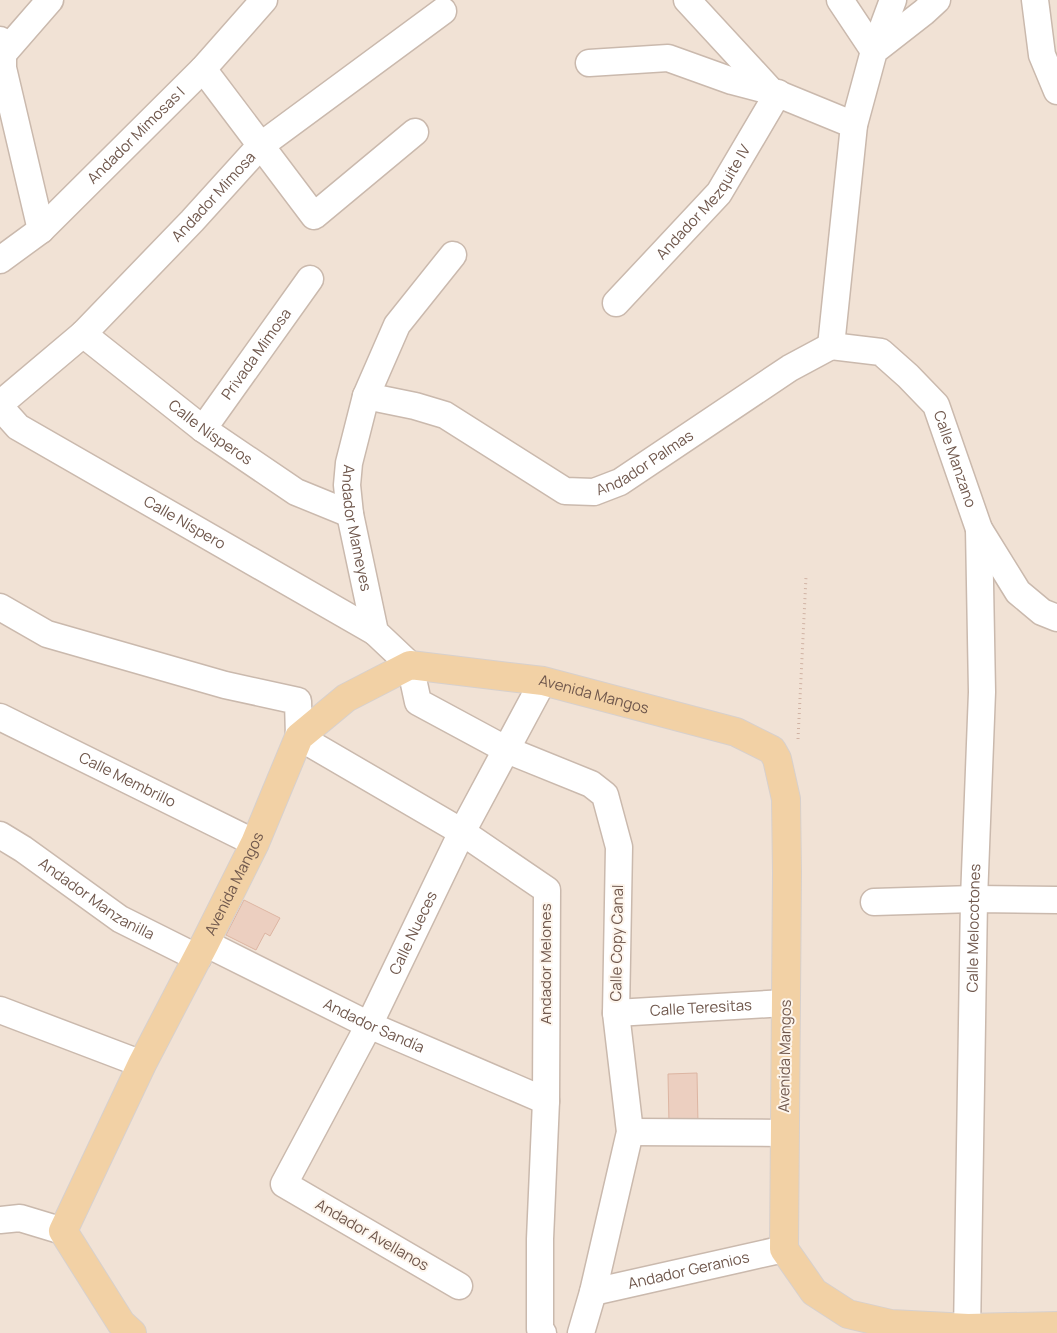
<svg xmlns="http://www.w3.org/2000/svg" width="1057" height="1333" viewBox="0 0 1057 1333" font-family="Manrope,sans-serif">
<style>
.residential{fill:#f1e2d5}
.building{fill:#eccfc0;stroke:#ddb5a2}
.lines{fill:none;stroke-linecap:round;stroke-linejoin:round}
.minor-casing{stroke:#cab9ad;stroke-width:29}
.major-casing{stroke:#d7d0cd;stroke-width:30}
.path{stroke:#d1b3a4;stroke-width:3;stroke-dasharray:1 4;stroke-linecap:butt}
.minor{stroke:#fff;stroke-width:26}
.major{stroke:#f2d1a5;stroke-width:28}
.labels{text-anchor:middle;stroke-width:4;stroke-linejoin:round;paint-order:stroke}
.street-label{font-size:15px;fill:#70584d;stroke:#fdf5ec}
</style>
<rect width="100%" height="100%" fill="#faf1e6"/>
<path class="residential" d="M0,0H1057V1333H0Z"/>
<path class="building" d="M244,900L280,918L270,936L265,933L256,950L226,935Z
M697,1073L698,1124H669L668,1074Z"/>
<g class="lines">
<defs>
<g id="minor">
<path d="M687,0L771,91L854,125"/>
<path d="M840,0L874,51"/>
<path d="M1035,0L1042,55L1057,91"/>
<path d="M0,40L3,54V68L41,230"/>
<path d="M874,51L893,0"/>
<path d="M3,54L50,0"/>
<path d="M589,63L668,58L732,81L771,91"/>
<path d="M203,69L314,216L415,132"/>
<path id="s1" d="M453,255L397,325L366,396L349,463L347,485L350,514L375,632L410,665L418,702L507,750L591,784L605,795L619,847L616,1013L630,1132L593,1292L581,1333"/>
<path id="s2" d="M0,260L41,230L203,69L264,0"/>
<path id="s3" d="M616,303L719,193L778,93"/>
<path id="s4" d="M83,334L203,429L296,492L350,514"/>
<path d="M831,346L854,125L874,51L924,12L937,0"/>
<path id="s5" d="M831,346L881,352L908,376L936,405L979,529L1018,592L1042,612L1057,618"/>
<path id="s6" d="M366,396L415,406L445,415L565,491L594,492L620,482L790,368L831,346"/>
<path id="s7" d="M0,404L83,334L192,221L260,146L443,11"/>
<path id="s8" d="M0,407L18,427L375,632"/>
<path id="s9" d="M203,429L310,279"/>
<path d="M0,607L47,634L225,685L298,701L299,737L462,832L547,890L546,1101L540,1239V1329L543,1333"/>
<path id="s10" d="M0,717L255,843"/>
<path id="s11" d="M0,835L23,849L120,919L198,958"/>
<path d="M874,902L974,899L1057,900"/>
<path id="s12" d="M205,943L369,1025L546,1101"/>
<path d="M0,1010L142,1064"/>
<path id="s13" d="M616,1013L785,1003"/>
<path d="M630,1132L784,1133"/>
<path d="M0,1220L20,1218L63,1231"/>
<path id="s14" d="M459,1286L284,1184L369,1025L462,832L543,681"/>
<path id="s15" d="M593,1292L784,1249"/>
<path id="s16" d="M967,1333L974,899L982,692L979,529"/>
</g>
<g id="major">
<path id="s17" d="M132,1333L121,1323L63,1231L142,1064L205,943L255,843L299,737L346,698L410,665L543,681L736,732L772,750L777,759L786,799L787,873L784,1249L814,1292L848,1314L891,1324L968,1328L1057,1326"/>
</g>
</defs>
<use href="#minor" class="minor-casing"/>
<use href="#major" class="major-casing"/>
<path class="path" d="M798,739L806,577"/>
<use href="#minor" class="minor"/>
<use href="#major" class="major"/>
</g>
<g class="labels">
<g class="street-label">
<text dy="5" stroke="none"><textPath href="#s2" startOffset="185">Andador Mimosas I</textPath></text>
<text dy="5" stroke="none"><textPath href="#s7" startOffset="298">Andador Mimosa</textPath></text>
<text dy="5" stroke="none"><textPath href="#s3" startOffset="134">Andador Mezquite IV</textPath></text>
<text dy="5" stroke="none"><textPath href="#s9" startOffset="92">Privada Mimosa</textPath></text>
<text dy="5" stroke="none"><textPath href="#s4" startOffset="161">Calle Nísperos</textPath></text>
<text dy="5" stroke="none"><textPath href="#s5" startOffset="184">Calle Manzano</textPath></text>
<text dy="5" stroke="none"><textPath href="#s6" startOffset="311">Andador Palmas</textPath></text>
<text dy="5" stroke="none"><textPath href="#s8" startOffset="219">Calle Níspero</textPath></text>
<text dy="5" stroke="none"><textPath href="#s1" startOffset="302">Andador Mameyes</textPath></text>
<text dy="5" stroke="none"><textPath href="#s17" startOffset="991">Avenida Mangos</textPath></text>
<text dy="5" stroke="none"><textPath href="#s10" startOffset="142">Calle Membrillo</textPath></text>
<text dy="5" stroke="none"><textPath href="#s17" startOffset="511">Avenida Mangos</textPath></text>
<text dy="5" stroke="none"><textPath href="#s11" startOffset="116">Andador Manzanilla</textPath></text>
<text dy="5" stroke="none"><textPath href="#s16" startOffset="405">Calle Melocotones</textPath></text>
<text dy="5" stroke="none"><textPath href="#s14" startOffset="485">Calle Nueces</textPath></text>
<text transform="translate(617 943) rotate(-89)" y="5">Calle Copy Canal</text>
<text transform="translate(546 964) rotate(-90)" y="5">Andador Melones</text>
<text dy="5" stroke="none"><textPath href="#s13" startOffset="85">Calle Teresitas</textPath></text>
<text dy="5" stroke="none"><textPath href="#s12" startOffset="188">Andador Sandía</textPath></text>
<text transform="translate(785 1056) rotate(-89)" y="5">Avenida Mangos</text>
<text transform="translate(372 1235) rotate(30)" y="5">Andador Avellanos</text>
<text dy="5" stroke="none"><textPath href="#s15" startOffset="98">Andador Geranios</textPath></text>
</g>
</g>
</svg>
